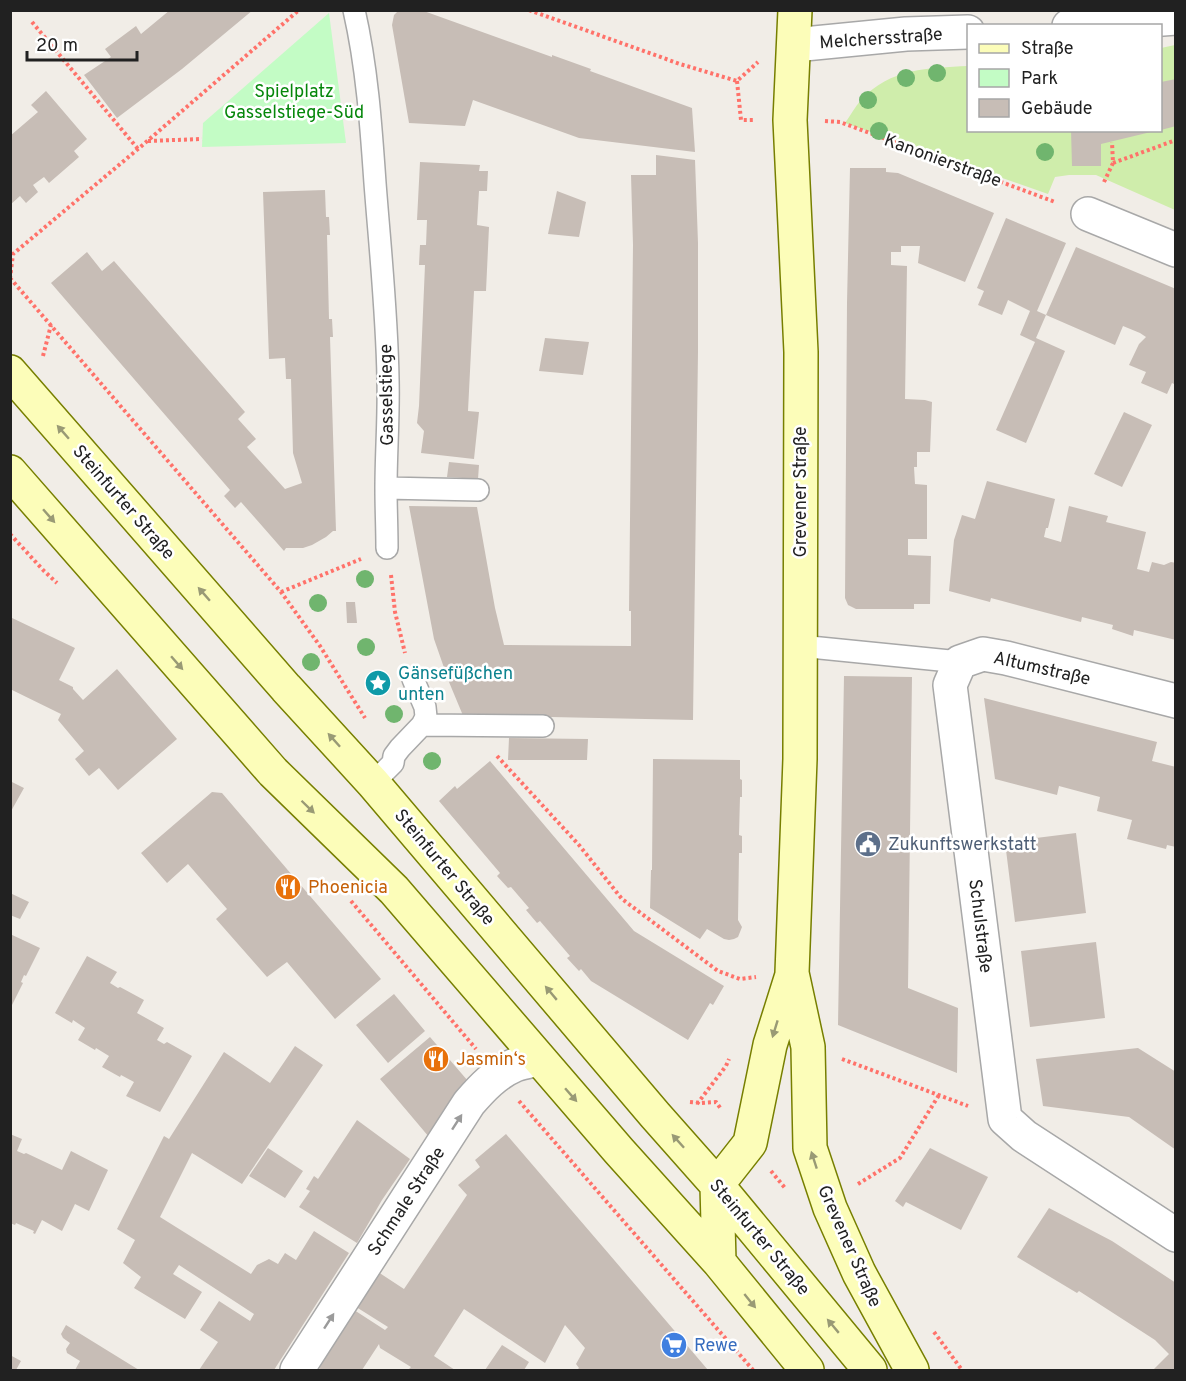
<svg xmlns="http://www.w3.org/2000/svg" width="1186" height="1381" viewBox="0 0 1186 1381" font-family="Overpass,sans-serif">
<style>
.grass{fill:#cfedab}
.park{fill:#c3fcc5}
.building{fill:#c7bdb6}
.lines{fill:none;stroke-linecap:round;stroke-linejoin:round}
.lane-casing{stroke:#a8a8a8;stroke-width:24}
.street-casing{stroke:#a8a8a8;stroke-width:36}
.secondary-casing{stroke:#777f00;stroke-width:36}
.path{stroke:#ff726a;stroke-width:4;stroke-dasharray:3 3;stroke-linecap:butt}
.lane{stroke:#fff;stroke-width:21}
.street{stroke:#fff;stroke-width:33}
.secondary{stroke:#fcfdb9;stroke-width:33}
.tree{fill:#70b56e}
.oneway{fill:#999a75}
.oneway2{fill:#9b9b9b}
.labels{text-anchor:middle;stroke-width:5;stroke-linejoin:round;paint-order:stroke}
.street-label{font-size:18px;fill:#212121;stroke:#fff}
.park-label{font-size:18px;fill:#06870b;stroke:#fff}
.culture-label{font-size:18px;fill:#0d838f;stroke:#fff;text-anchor:start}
.service-label{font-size:18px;fill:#4e5e75;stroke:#fff;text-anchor:start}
.food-label{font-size:18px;fill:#c56008;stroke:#fff;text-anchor:start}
.shop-label{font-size:18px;fill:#366cbe;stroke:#fff;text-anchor:start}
</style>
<rect width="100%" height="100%" fill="#f1ede7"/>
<path class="grass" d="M1175,45V210L1096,175H1069L1055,177L1048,194L845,123C850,116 855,107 861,100C890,68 929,68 968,66V130H1160L1161,48Z"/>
<path class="park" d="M329,13L346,143L202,147L203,123Z"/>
<path class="building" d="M170,10H253L182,69L117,118L84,75L111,57L105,49L136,26L141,34Z
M399,10H421L552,57V55L591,69L590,71L692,108L695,152L579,138L473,100L465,126L409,123L392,25L394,15Z
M1176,79V126L1161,130V82Z
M46,91L87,139L74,151L79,157L49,183L44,177L33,185L38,192L26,203L20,196L10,205V136L38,112L31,105Z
M1071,130H1155V131L1101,144V166H1072Z
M656,155L695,160L698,243V352L693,720L551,717V719L464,718L449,682L434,639L409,506L477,507L495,608L504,645L631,646V611H629L633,245L631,175H656Z
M420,162L480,165L479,171H488L487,191H479L477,225L489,227L486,291H474L468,411L479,412L474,459L421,453L424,431L417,423L419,406L425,265H419L420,245H426L427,220H417Z
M850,168H886V172L898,173L994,213L965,282L918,263L920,246H901V252H891V265L907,266L905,399L925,400L932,402L930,452H917V467H914L915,484L927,485V539H908V555L931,556L930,604H914V609H856L848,605L845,598L847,303Z
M325,190L326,217H329L330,235H327L329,319H332L333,337H330L336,531H333L326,537L312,545L303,548H286L284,551L241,502L235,508L224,496L230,490L51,283L87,252L102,271L114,261L245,412L238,419L256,439L247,447L285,489L302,483L293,453L291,379H286L285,358L269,359L263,192Z
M557,191L586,202L579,237L548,234Z
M1006,218L1066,243L1037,311L1046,315L1076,247L1176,289V385L1172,383L1167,394L1141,383L1146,372L1129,365L1139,344L1146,337L1140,333L1123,326L1115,345L1046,315L1036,338L1065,351L1026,443L996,430L1035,342L1020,335L1030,311L1008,300L1002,315L978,305L984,291L977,288Z
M545,338L589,342L583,375L539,371Z
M1124,412L1152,425L1122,487L1094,474Z
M449,462L479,465L478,479L447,477Z
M987,481L1055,499L1048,528H1046L1044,537L1061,542L1069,506L1108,516L1106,522L1146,532L1137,569L1149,572L1152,562L1164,565L1171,562L1176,563V640L1134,630L1133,636L1112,629L1113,625L1082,617L1081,622L991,598L990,602L949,591L954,540L962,515L975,519Z
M346,602H355L357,623H347Z
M10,617L75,648L59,680L73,687V689L83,700L117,669L177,739L118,790L99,768L89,776L75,759L84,751L58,720L61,714L10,689Z
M844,676L912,677L908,988L958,1008L957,1073L838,1025Z
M984,698L1157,742L1152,761L1176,767V847L1167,845L1166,849L1127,839L1132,820L1097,811L1100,797L1059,786L1057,795L995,779Z
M509,738L588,739L587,760H508Z
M653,759L740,760V779L742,780V797H740L739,835L742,836V853H739L738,920L742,927L738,937L734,939L729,940L724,939L707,929L700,939L650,908L651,870H652Z
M490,761L634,931L724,986L713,1005L710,1003L688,1040L591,981L581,969L579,971L567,958L570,956L540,921L537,923L526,910L529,908L511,887L508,888L497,876L500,873L439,801L455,786L457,789Z
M10,781L24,788L10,813Z
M212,792L222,793L381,979L335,1019L287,962L267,977L216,919L227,909L188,864L167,883L141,853Z
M1076,833L1086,913L1015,922L1005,842Z
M10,893L29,902L20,919L10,915Z
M10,934L40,948L26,976L24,975L21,982L23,983L10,1009Z
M1096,942L1105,1018L1030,1027L1021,951Z
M87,956L117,972L110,983L118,988L120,987L144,1000L137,1013L164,1028L157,1040L164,1044L167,1042L192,1056L160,1112L126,1096L134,1082L121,1075L120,1077L102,1067L109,1056L96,1048L95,1050L78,1040L85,1028L73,1020L72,1023L55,1013Z
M394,994L425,1031L388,1063L356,1025Z
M430,1037L468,1081L429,1137L380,1079Z
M295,1046L323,1065L242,1184L192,1153L160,1217L251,1274L257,1265L269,1259L278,1264L285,1253L296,1260L314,1231L349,1253L274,1370H199L218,1342L200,1330L219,1301L250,1321L254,1314L179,1265L173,1274L202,1292L185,1319L134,1288L141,1277L123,1263L135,1240L117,1229L164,1136L169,1139L224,1052L270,1083Z
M1138,1048L1176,1072V1150L1129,1117L1043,1106L1036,1059Z
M357,1120L410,1159L382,1200L357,1243L299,1207L310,1191L306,1189L314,1176L318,1179Z
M10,1134L22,1139L17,1151L24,1154L26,1153L62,1170L71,1151L108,1170L89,1211L75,1204L62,1231L42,1220L35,1234L33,1233L34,1231L16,1223L15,1225L10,1223Z
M506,1134L609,1254L708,1370H577L579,1368L576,1364L585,1348L565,1325L545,1363L464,1309L434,1356L455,1370H408L411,1367L380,1348L379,1344L362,1370H322L314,1365L351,1308L385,1330L388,1327L353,1305L375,1270L404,1289L467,1195L458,1185L480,1167L475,1160Z
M268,1148L303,1171L285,1198L249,1176Z
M930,1148L988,1177L961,1230L906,1202L903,1207L895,1201Z
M1049,1208L1112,1241L1176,1283V1370H1153L1169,1354L1155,1340L1079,1291L1077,1293L1017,1257Z
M66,1325L139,1370H75L80,1361L67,1353L66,1349L70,1343L63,1338L61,1334Z
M502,1345L529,1362L524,1370H485Z
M10,1355L21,1361L16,1370H10Z"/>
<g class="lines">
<defs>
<path id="lane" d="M354,10C367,67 371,125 375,183C380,248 387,314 388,379C389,416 386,452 386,489C386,509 387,528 387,548
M386,488L478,490
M800,646L960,662
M422,725L543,726
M373,783L393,763L394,756L400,748L422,725L426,717L425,707L413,679"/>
<path id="street" d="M1069,26L1176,18
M794,45L906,34L968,32
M1088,214L1176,250
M1176,701L1006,658L983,654L960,662L950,685L1005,1119L1024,1136L1176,1235
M297,1370L469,1103C482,1088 496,1073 515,1065C522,1062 531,1061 539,1059"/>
<path id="secondary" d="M795,10L790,120L801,352L800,759L792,973L808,1047L810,1148L830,1208L859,1273L912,1370
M10,372L286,688L373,783L655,1115L717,1185L870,1370
M10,472L273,772L394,890L619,1151L719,1262L807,1370
M719,1262L717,1185L750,1143L770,1045L792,975"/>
</defs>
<use href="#lane" class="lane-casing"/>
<use href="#street" class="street-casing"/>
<use href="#secondary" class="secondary-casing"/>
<path class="path" d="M529,10L680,64L737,81L758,62
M32,22L138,149
M737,81L741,120H755
M825,121L840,122L1055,202
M148,141L202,139
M1113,163L1176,140
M1104,182L1113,163L1112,142
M10,278L281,592L320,646L365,718
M10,279L13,254L138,149L299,10
M43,356L51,325
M10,534L44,571L57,583
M391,575L395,612L405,653
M281,592L361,559
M497,756L579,845L622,899L718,971L740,979L756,977
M351,901L476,1049
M842,1059L968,1106
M519,1101L753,1370
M690,1102L701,1103L716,1102L721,1109
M697,1104L726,1066L729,1059
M771,1171L785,1188
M858,1184L900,1158L939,1095
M934,1332L962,1370"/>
<use href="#lane" class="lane"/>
<use href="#street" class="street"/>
<use href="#secondary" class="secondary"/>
</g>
<g class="tree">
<circle cx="937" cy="73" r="9"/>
<circle cx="906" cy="78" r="9"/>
<circle cx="868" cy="100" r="9"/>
<circle cx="879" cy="131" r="9"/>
<circle cx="1045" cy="152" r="9"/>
<circle cx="365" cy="579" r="9"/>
<circle cx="318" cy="603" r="9"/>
<circle cx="366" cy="647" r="9"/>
<circle cx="311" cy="662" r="9"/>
<circle cx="394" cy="714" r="9"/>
<circle cx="432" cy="761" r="9"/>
</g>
<defs><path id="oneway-solid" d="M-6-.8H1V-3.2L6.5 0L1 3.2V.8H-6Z" transform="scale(1.5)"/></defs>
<g class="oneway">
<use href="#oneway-solid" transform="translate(63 432) rotate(-131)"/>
<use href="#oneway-solid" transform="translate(49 516) rotate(49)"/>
<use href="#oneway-solid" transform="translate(204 594) rotate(-131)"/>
<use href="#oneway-solid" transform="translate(177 663) rotate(49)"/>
<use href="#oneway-solid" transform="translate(334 740) rotate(-132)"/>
<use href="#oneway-solid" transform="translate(308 807) rotate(44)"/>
<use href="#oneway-solid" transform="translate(551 993) rotate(-130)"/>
<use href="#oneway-solid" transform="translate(775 1029) rotate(107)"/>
<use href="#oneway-solid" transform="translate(571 1095) rotate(49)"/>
<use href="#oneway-solid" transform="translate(678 1141) rotate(-132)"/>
<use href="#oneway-solid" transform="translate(814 1160) rotate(-108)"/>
<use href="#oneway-solid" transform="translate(750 1301) rotate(51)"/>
<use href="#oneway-solid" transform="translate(833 1326) rotate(-130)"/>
</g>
<g class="oneway2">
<use href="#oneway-solid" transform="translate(457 1122) rotate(-57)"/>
<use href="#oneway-solid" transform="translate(329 1321) rotate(-57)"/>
</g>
<defs>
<symbol id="sight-disc" viewBox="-11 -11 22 22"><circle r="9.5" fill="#0f9aa8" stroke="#fff"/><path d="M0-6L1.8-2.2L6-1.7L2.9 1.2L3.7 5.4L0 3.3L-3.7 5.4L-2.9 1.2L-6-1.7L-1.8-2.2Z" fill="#fff"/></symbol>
<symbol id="civic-disc" viewBox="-11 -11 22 22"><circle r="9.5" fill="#5c6f8a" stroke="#fff"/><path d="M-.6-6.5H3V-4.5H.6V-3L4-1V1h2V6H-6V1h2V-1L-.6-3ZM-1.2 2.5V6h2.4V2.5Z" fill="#fff"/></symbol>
<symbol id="restaurant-disc" viewBox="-11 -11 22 22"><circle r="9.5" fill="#e8710a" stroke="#fff"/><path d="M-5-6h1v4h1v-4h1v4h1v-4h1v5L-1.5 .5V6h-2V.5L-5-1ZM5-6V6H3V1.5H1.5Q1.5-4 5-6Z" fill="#fff"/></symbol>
<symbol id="supermarket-disc" viewBox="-11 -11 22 22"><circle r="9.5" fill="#3f7fe0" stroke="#fff"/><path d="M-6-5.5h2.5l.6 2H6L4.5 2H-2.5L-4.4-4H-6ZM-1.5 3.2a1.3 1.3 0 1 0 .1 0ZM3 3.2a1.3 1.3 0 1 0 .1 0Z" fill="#fff"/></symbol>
</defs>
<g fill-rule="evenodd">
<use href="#sight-disc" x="363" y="668" width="30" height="30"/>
<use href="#civic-disc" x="853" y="829" width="30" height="30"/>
<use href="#restaurant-disc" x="273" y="872" width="30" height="30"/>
<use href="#restaurant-disc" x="421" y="1044" width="30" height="30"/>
<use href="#supermarket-disc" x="659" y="1330" width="30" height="30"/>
</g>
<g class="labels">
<g class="street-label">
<text transform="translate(881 38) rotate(-4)" y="6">Melchersstraße</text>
<text transform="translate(943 160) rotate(20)" y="6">Kanonierstraße</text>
<text transform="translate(386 395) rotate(-91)" y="6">Gasselstiege</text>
<text transform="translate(800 492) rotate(-90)" y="6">Grevener Straße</text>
<text transform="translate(124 502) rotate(49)" y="6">Steinfurter Straße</text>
<text transform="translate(1042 668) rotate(13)" y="6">Altumstraße</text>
<text transform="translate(445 867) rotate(50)" y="6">Steinfurter Straße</text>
<text transform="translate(981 926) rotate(83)" y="6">Schulstraße</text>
<text transform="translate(406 1201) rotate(-57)" y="6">Schmale Straße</text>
<text transform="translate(760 1237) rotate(50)" y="6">Steinfurter Straße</text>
<text transform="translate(850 1246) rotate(66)" y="6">Grevener Straße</text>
</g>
<g class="park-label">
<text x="294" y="97">Spielplatz<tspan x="294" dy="21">Gasselstiege-Süd</tspan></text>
</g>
<g class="culture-label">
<text x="398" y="679">Gänsefüßchen<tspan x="398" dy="21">unten</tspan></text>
</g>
<g class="service-label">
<text x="888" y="850">Zukunftswerkstatt</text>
</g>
<g class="food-label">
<text x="308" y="893">Phoenicia</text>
<text x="456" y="1065">Jasmin‘s</text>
</g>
<g class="shop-label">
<text x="694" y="1351">Rewe</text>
</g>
</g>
<rect width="1186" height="1381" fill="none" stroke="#212121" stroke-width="24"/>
<rect x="967" y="24" width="195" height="108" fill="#ffffff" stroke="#a6a6a6" stroke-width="1.5"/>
<rect x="979" y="44" width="30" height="9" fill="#fcfdb9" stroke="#a6a6a6" stroke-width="1.5"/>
<text x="1021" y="54" font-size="18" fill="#212121">Straße</text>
<rect x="979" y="69" width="30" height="18" fill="#c3fcc5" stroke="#a6a6a6" stroke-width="1.5"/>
<text x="1021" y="84" font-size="18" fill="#212121">Park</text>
<rect x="979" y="99" width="30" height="18" fill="#c7bdb6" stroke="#a6a6a6" stroke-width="1.5"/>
<text x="1021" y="114" font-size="18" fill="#212121">Gebäude</text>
<path d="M27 51v9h110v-9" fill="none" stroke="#212121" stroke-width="3"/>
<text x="36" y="51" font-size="18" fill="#212121" stroke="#ffffff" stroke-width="4.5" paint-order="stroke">20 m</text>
</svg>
